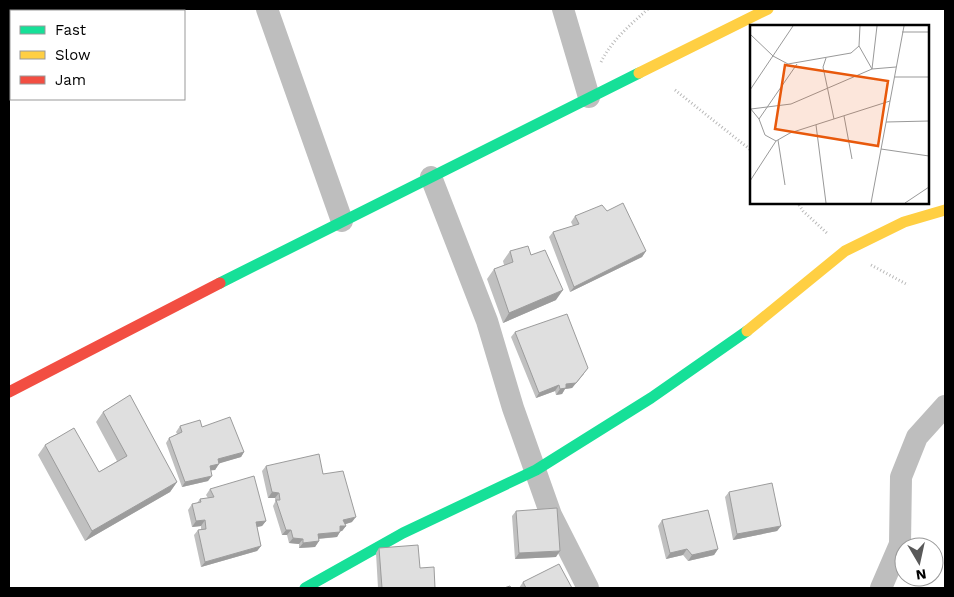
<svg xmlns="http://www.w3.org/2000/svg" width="954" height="597" viewBox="0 0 954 597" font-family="'Work Sans',sans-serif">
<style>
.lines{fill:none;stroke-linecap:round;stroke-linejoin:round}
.path{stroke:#b9b9b9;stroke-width:3;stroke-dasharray:1 2.5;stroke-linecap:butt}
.street{stroke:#bebebe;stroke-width:22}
.fast{stroke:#16e098;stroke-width:11}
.slow{stroke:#ffcf43;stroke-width:11}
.jam{stroke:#f24e42;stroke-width:11}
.wall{fill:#c0c0c0}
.shaded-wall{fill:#9c9c9c}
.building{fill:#dfdfdf;stroke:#9c9c9c}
.inset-road{fill:none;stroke:#999;stroke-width:1}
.view{fill:#e8590c;fill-opacity:0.15;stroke:#e8590c;stroke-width:2.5}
.inset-edge{fill:none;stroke:#000;stroke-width:2.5}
</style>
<rect width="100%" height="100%" fill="#fff"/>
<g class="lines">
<path class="path" d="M65,11L70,9
M9,48L11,46
M601,62C612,40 630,25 648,9
M675,90L752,151
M797,202L803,211L828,234
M871,265L908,285"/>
<path class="street" d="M267,9L342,221
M563,9L589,97
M431,177L487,321L513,408L551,515L588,588
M881,588L900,544L901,477L917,437L945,406"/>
<path class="fast" d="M220,283L639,73
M305,588L403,533L536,470L651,398L747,331"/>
<path class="slow" d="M639,73L768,9
M747,331L845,251L904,222L945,210"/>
<path class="jam" d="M9,392L220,283"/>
</g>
<path class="wall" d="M607,211L646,251L642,257L570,292L549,237L553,232L573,226L571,222L575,216Z
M510,251L531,255L556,300L503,323L487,279L494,269L504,265L503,261Z
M515,332L584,374L572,388L565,389L562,394L556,395L555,391L536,398L511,337Z
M103,412L177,482L170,492L85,541L38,455L45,445L99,472L117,461L96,422Z
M180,426L202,427L244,452L241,457L219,463L215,470H211L208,481L182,487L166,443L169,438L177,434L176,432Z
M266,466L323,474L352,522L345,524L346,526L342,531H340L337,537L319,539V541L315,547L299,548V544L289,543L287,535H282L273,506L275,502V498H268L262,471Z
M210,489L266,521L262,526L257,527L261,546L257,551L201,567L194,535L198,530L201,529V526L192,527L188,510L192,504L197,503L200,499L208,498L206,495Z
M729,492L781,526L777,531L733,540L725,497Z
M516,511L556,557L515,559L512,516Z
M662,520L718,549L714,555L688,561L683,555L666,559L658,526Z
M379,548L420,568L435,588H378L376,553Z
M523,582L572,588H519Z"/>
<path class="shaded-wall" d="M646,251L642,257L570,292L574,287Z
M563,290L556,300L503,323L509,313Z
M588,368L572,388L565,389L562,394L556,395L560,389L566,384Z
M559,385L555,391L536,398L539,393Z
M244,452L241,457L214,465L218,459Z
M219,464L215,470L206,471L210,466Z
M212,476L208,481L182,487L185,482Z
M177,482L170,492L85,541L92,531Z
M272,492L279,493L275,498H268Z
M356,517L352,522L340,526L343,520Z
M205,520L201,526L192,527L196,521Z
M266,521L262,526L252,528L256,522Z
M340,526H346L342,531L336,532Z
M781,526L777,531L733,540L737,534Z
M286,530H291L287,535H282Z
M340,532L337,537L314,539L318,534Z
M293,538L303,539L299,544L289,543Z
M319,541L315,547L299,548L303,543Z
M261,546L257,551L201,567L205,562Z
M687,549L683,555L666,559L670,553Z
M718,549L714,555L688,561L692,555Z
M560,551L556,557L515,559L519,553Z"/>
<path class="building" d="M623,203L646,251L574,287L553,232L579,224L575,216L602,205L607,211Z
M528,246L531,255L545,250L563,290L509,313L494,269L513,262L510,251Z
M567,314L588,368L576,383L566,384V388L560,389L559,385L539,393L515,332Z
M130,395L177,482L92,531L45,445L74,428L99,472L127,456L103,412Z
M230,417L244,452L218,459L219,464L210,466L212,476L185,482L169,438L182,432L180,426L200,420L202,427Z
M319,454L323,474L343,471L356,517L343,520L346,526H340V532L318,534L319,541L303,543V539L293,538L291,530H286L276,500H280L279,493L272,492L266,466Z
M254,476L266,521L256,522L261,546L205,562L198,530L206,529L205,520L196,521L192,504L201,502L200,499L214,497L210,489Z
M772,483L781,526L737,534L729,492Z
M557,508L560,551L519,553L516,511Z
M708,510L718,549L692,555L687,549L670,553L662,520Z
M418,545L420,568L434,567L435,588H382L379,548Z
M559,564L572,588H526L523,582Z
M510,586L511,588H504Z"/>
<g transform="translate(750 25)">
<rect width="179" height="179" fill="#fff"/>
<path class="inset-road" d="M110,1L109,21L122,44L146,42M152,7H179M0,9L23,31L38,39L101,28L109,21M76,33L73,42L84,94M145,52H179M0,65L43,1M0,83L9,94L15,110L26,116M1,84L41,79L122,44L127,1M94,91L102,134M9,94L47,39M136,97L179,96M66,100L76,178M28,115L35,160M131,124L179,131M0,156L26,116L40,108L140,76M121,178L154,1M155,178L179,162"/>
<path class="view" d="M35,40L138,56L128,121L25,104Z"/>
<rect width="179" height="179" class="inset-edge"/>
</g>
<rect width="954" height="597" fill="none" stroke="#000000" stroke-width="20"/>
<rect x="10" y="10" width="175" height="90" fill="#ffffff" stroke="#999999"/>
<rect x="20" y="26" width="25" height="8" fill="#16e098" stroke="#999999"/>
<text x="55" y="35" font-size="15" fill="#000000">Fast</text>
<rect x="20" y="51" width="25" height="8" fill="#ffcf43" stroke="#999999"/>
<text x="55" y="60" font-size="15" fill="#000000">Slow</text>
<rect x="20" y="76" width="25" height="8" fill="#f24e42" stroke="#999999"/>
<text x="55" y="85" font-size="15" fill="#000000">Jam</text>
<g transform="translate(919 562) rotate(171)"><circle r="24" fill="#ffffff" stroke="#999999"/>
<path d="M0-4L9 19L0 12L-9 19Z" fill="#595959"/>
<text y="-8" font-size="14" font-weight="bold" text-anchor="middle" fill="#000000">N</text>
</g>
</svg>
